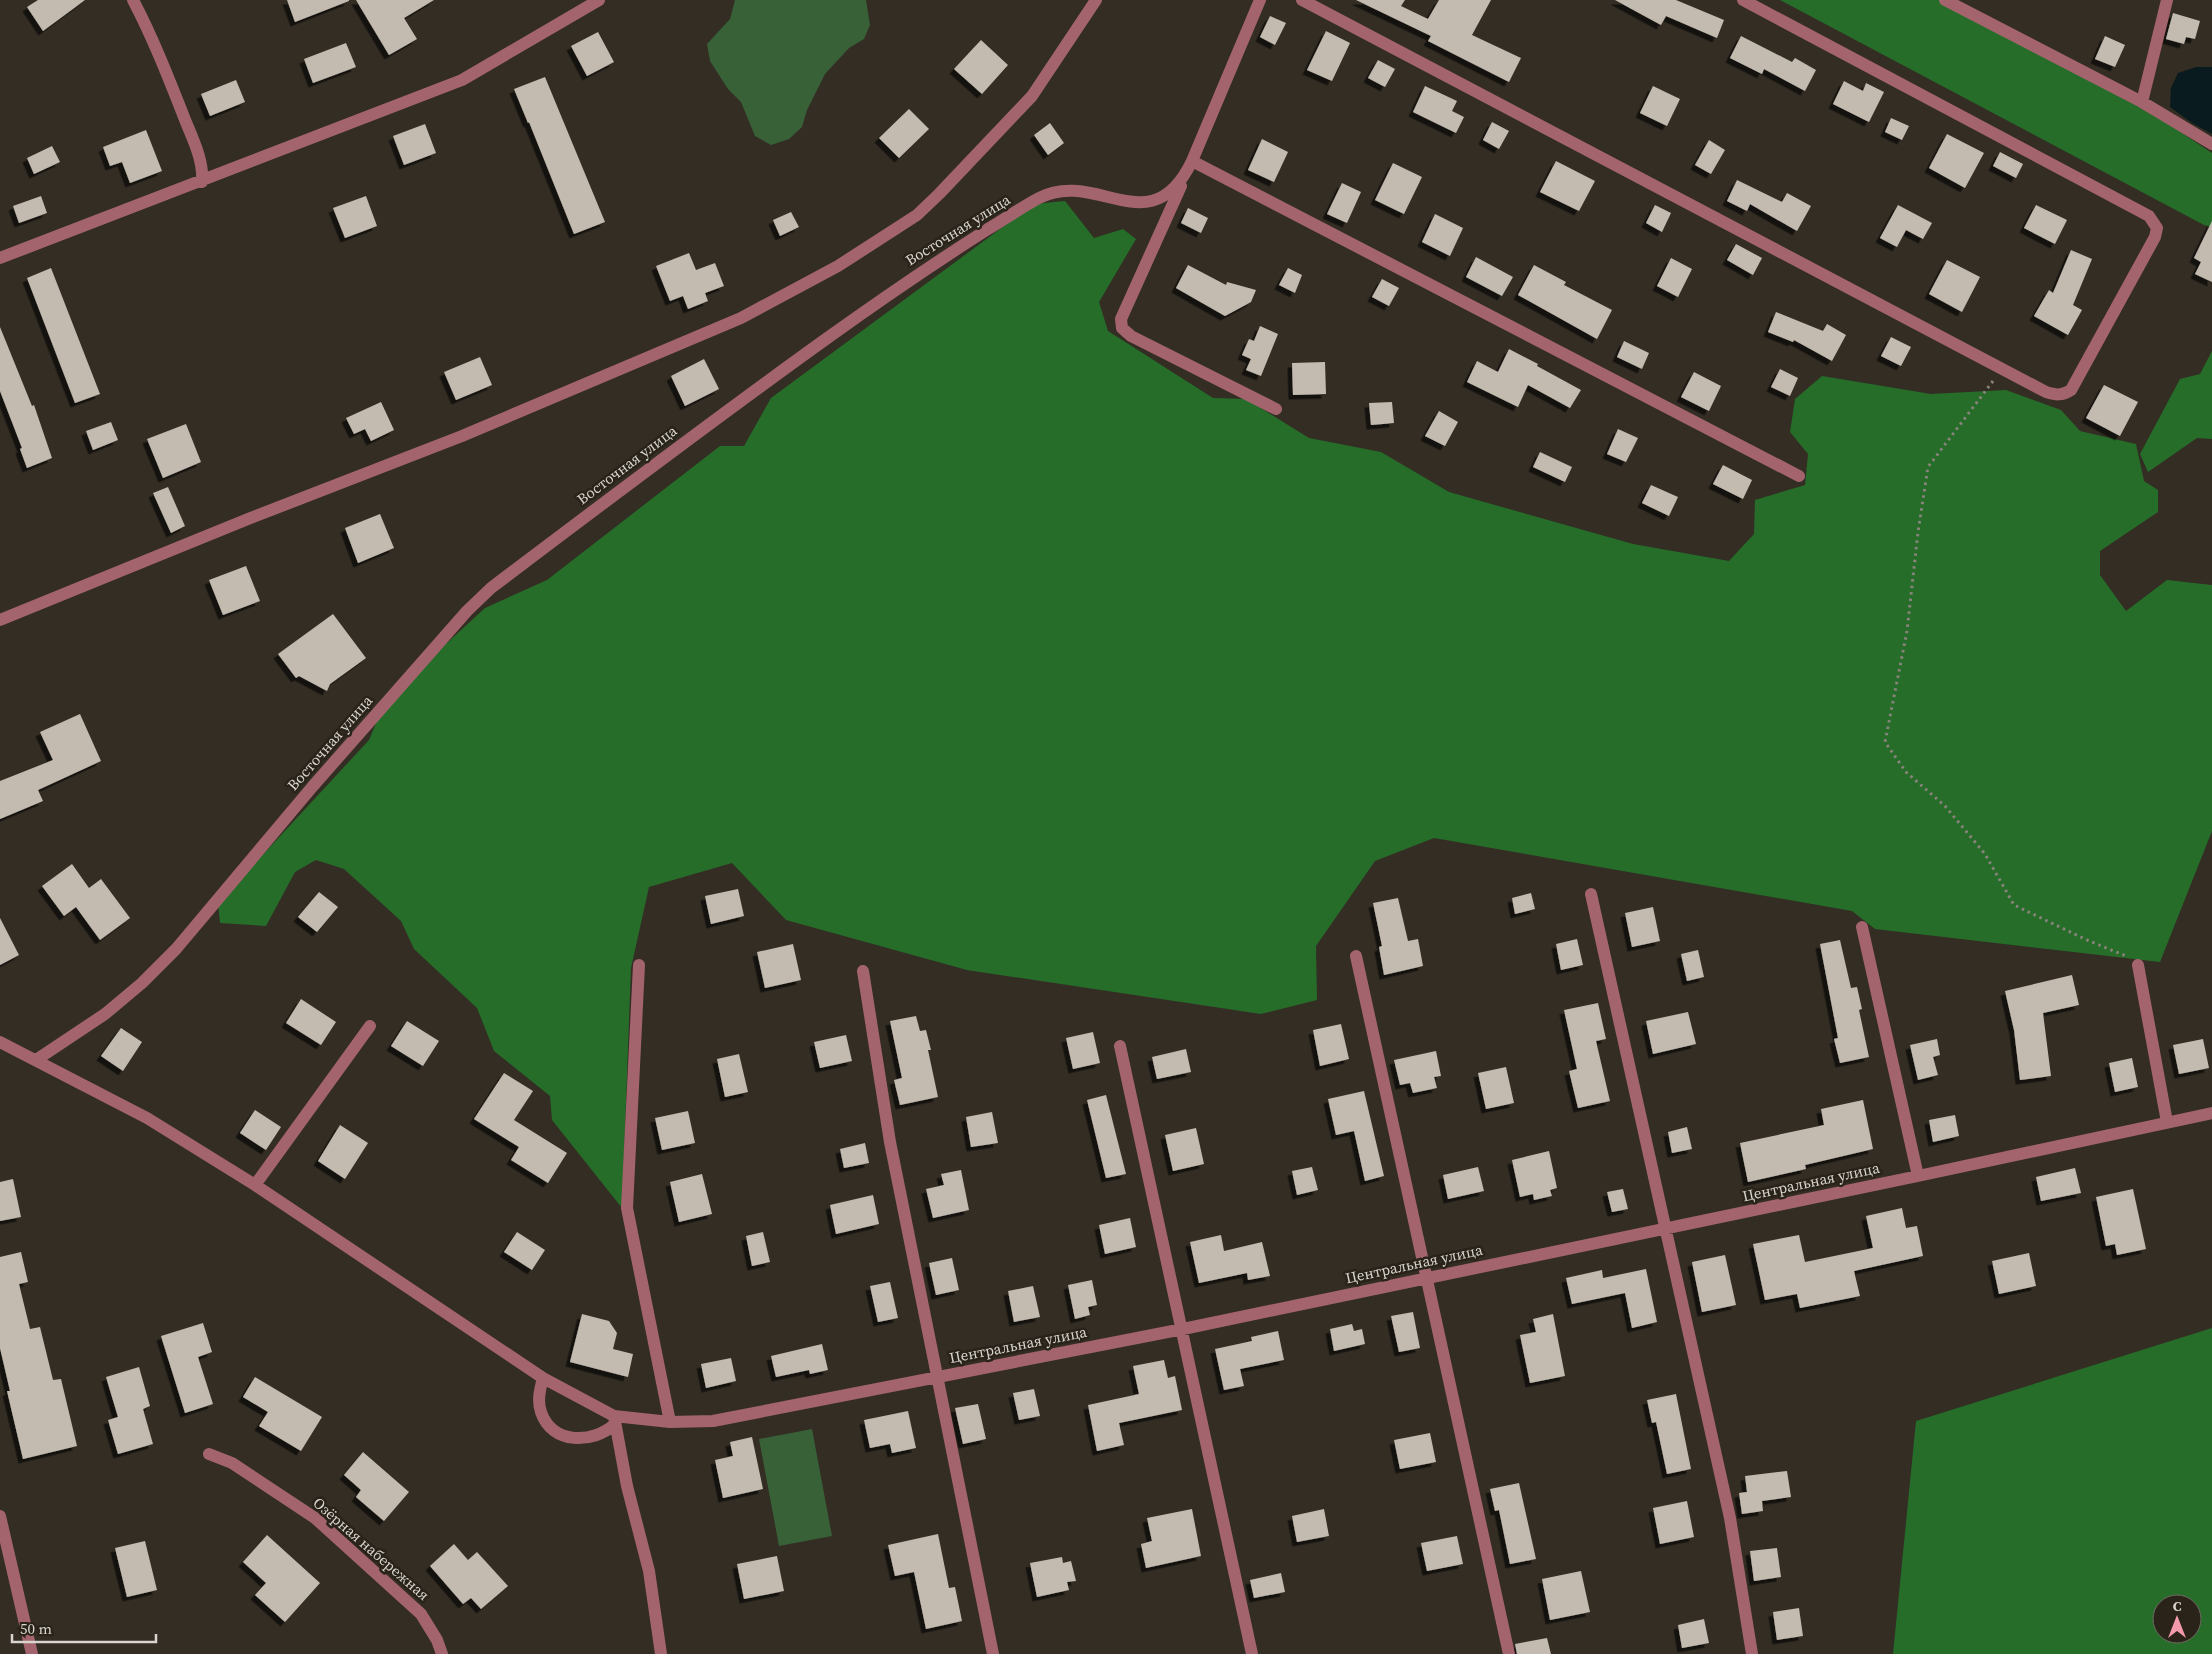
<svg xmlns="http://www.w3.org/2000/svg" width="2212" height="1654" viewBox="0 0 2212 1654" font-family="'Source Serif 4',serif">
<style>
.green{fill:#386138}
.forest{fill:#266d29;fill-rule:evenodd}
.water{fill:#091b1e}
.building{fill:#c3bbb0;filter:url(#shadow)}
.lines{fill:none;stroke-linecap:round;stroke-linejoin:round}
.path{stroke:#88837b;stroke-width:3;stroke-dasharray:2.5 4;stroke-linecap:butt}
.minor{stroke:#a3646d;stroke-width:12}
.labels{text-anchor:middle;stroke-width:5;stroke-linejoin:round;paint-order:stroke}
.street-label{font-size:15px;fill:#d8d4ce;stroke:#29231a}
</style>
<defs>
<filter id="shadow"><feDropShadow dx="-4.5" dy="4.5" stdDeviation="0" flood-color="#0009"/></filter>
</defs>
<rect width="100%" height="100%" fill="#332d24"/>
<path class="green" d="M735,0H866L870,25L864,39L849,48L825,74L807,110L802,127L789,139L771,145L755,136L741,102L728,89L710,61L707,44L730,19Z
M812,1429L832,1536L779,1546L759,1439Z"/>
<path class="forest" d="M1780,0H1945L2134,101L2212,153V227L2204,225Z
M1065,201L1094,238L1123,229L1136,239L1099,302L1108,331L1213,398L1246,399L1309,438L1381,452L1449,492L1633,544L1729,561L1754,534L1755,500L1805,485L1808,454L1790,432L1795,399L1822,376L1931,394L2006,390L2061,410L2080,431L2136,444L2144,481L2158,490V512L2100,551V575L2126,611L2167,580L2212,585V831L2160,962L1875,929L1852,911L1434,838L1375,861L1316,946L1317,1000L1261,1014L967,970L786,920L732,863L649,887L631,968L622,1208L552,1120L550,1096L494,1051L477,1008L414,949L401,921L344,869L316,860L295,872L266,926L220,923L218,903L369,740L386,699L485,608L547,580L720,446H744L771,398L1034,204Z
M2212,351V439L2197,438L2148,472L2140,454L2180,379L2200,374Z
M2212,1328V1654H1893L1916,1421ZM2162,1604H2192V1634H2162Z"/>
<path class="water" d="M2196,67H2212V134L2192,123L2170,107L2171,88L2178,73Z"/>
<path class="building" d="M38,0H85L43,31L27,7Z
M287,0H349V1L295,22Z
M356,0H434L404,18L417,39L389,55Z
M1356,0H1405L1401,6L1428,19L1439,0H1491L1472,35L1521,58L1509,82L1428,41L1431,36Z
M1615,0H1676L1724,20L1717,38L1666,16L1661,25Z
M2173,13L2200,21L2195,39L2186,37L2184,44L2166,39Z
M1270,16L1286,23L1275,45L1260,37Z
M1326,31L1350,43L1332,81L1307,70Z
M598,32L614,62L587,76L571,46Z
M1741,36L1792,62L1795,58L1816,70L1805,91L1764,69L1762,74L1730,58Z
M2105,36L2125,45L2115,67L2095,59Z
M981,40L1008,65L982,94L954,69Z
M346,43L356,67L313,83L304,59Z
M1378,60L1395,69L1385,87L1368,78Z
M545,77L605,222L574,234L529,122L528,123L514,89Z
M236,80L245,102L210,116L201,94Z
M1844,81L1863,91L1866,83L1884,92L1869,122L1833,104Z
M1425,86L1457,101L1452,111L1464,117L1456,133L1413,112Z
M1653,86L1680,99L1667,126L1640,113Z
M909,109L929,129L899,158L879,138Z
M1891,118L1909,126L1902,140L1885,132Z
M1492,122L1509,131L1499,149L1483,140Z
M1050,123L1064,143L1048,155L1034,135Z
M425,124L436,153L404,165L393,136Z
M146,130L162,171L130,183L122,162L110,166L103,147Z
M1947,134L1984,153L1965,188L1929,168Z
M1262,139L1288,152L1274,182L1248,170Z
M1709,140L1725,150L1711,174L1695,165Z
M52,146L60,162L34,174L27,158Z
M2000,152L2023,164L2016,178L1993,166Z
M1556,161L1595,181L1579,211L1540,192Z
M1393,163L1422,177L1404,214L1375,200Z
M1737,180L1782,202L1787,193L1811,206L1797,231L1750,204L1747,211L1727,201Z
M1342,183L1361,192L1347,223L1327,214Z
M41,196L47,213L19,223L13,206Z
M366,196L377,226L345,238L333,208Z
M1655,205L1671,213L1662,232L1646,223Z
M1898,205L1932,223L1923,239L1906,230L1897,247L1880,238Z
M2036,205L2067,220L2055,244L2024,228Z
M1188,208L1208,218L1201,233L1181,223Z
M791,212L799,227L780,236L773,220Z
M1435,214L1463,228L1450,256L1422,242Z
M2212,221V282L2195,274L2201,262L2194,258Z
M1736,244L1762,258L1753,275L1727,260Z
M2071,250L2092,259L2073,305L2082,310L2068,335L2034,316L2049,290L2053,293Z
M689,253L696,270L715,263L724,286L705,293L708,301L688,309L683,296L670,301L656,266Z
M1476,257L1513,277L1502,296L1466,277Z
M1671,258L1692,269L1678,297L1657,286Z
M1947,260L1980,277L1962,312L1929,294Z
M1188,265L1226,285L1227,282L1256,290L1251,302L1225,316L1176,288Z
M1534,265L1566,282L1564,285L1612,310L1597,339L1518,295Z
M51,268L100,394L75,403L27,278Z
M1288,268L1302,275L1295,293L1279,285Z
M1382,279L1399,288L1389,306L1372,297Z
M1776,312L1823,331L1827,324L1846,335L1832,361L1794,340L1793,342L1768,332Z
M1260,326L1278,334L1261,376L1246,370L1251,359L1242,355L1249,339L1254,341Z
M0,327L32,406L34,405L52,458L27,468L20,449L22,448L0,391Z
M1891,337L1911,347L1901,366L1881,356Z
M1624,341L1649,353L1642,369L1617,357Z
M1509,349L1538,364L1537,366L1581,390L1570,408L1528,385L1518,407L1467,382L1477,361L1498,372Z
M480,357L492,385L456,400L444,372Z
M704,359L719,389L685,406L671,376Z
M1325,362L1326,394L1293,395L1292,363Z
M1780,369L1798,378L1790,396L1771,387Z
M1694,372L1721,386L1709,411L1681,397Z
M2104,385L2138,402L2120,436L2086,418Z
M381,402L394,430L371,441L365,429L354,434L346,418Z
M1392,402L1394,423L1371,425L1369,403Z
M1439,411L1458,422L1445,446L1425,436Z
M111,422L118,440L93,450L86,431Z
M186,424L201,462L163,478L147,439Z
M1618,429L1638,438L1626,462L1607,454Z
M1540,452L1572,467L1565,482L1533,467Z
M1723,465L1752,480L1743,499L1713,484Z
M1651,485L1678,497L1669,516L1642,503Z
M168,487L185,526L171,533L153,493Z
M380,514L394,548L358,563L345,528Z
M246,566L260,601L223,615L209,580Z
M333,614L366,658L330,684L327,691L299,676L296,678L278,654Z
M80,714L101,761L38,790L43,801L0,819V781L53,760L40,732Z
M72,864L89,888L101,879L130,918L100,940L76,907L64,916L42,886Z
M738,889L744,916L711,924L705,896Z
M319,892L338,907L317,932L298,917Z
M1531,893L1535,909L1515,914L1512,898Z
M1398,898L1408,941L1418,939L1423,966L1384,975L1379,947L1382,946L1373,903Z
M1653,907L1660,941L1632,947L1625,913Z
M0,918L19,955L0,965Z
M1577,939L1583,965L1561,970L1556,944Z
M1840,940L1851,988L1857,987L1862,1009L1859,1010L1869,1057L1840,1063L1834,1039L1838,1038L1820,944Z
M793,944L801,980L765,988L757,952Z
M1698,950L1704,977L1687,981L1681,954Z
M2072,975L2079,1005L2043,1013L2051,1076L2020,1080L2014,1030L2005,991Z
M301,999L336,1022L321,1045L286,1023Z
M1598,1003L1606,1039L1596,1041L1610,1101L1578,1108L1569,1071L1577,1069L1564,1010Z
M1688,1012L1696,1044L1653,1054L1646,1021Z
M916,1016L920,1031L926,1030L931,1050H928L938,1097L900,1105L894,1080L902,1078L890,1021Z
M407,1021L439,1041L423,1066L391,1046Z
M1341,1024L1349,1059L1320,1066L1313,1030Z
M121,1028L142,1042L123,1071L101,1056Z
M1093,1032L1100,1063L1073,1069L1066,1038Z
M846,1035L852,1061L820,1068L814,1042Z
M1937,1039L1940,1055L1933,1057L1938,1075L1918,1080L1910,1045Z
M2203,1039L2209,1068L2179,1074L2173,1045Z
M1186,1049L1191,1072L1157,1079L1152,1057Z
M1436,1051L1441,1076L1434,1077L1437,1088L1413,1093L1410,1083L1400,1085L1394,1060Z
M739,1054L748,1092L725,1097L717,1059Z
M2132,1058L2138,1087L2115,1092L2109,1063Z
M1506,1067L1514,1103L1486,1109L1478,1073Z
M504,1073L533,1091L514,1120L567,1153L548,1183L511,1160L519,1147L474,1119Z
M1364,1091L1384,1176L1365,1181L1354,1131L1336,1135L1328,1099Z
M1106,1095L1126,1174L1106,1178L1087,1100Z
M1863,1100L1873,1149L1805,1165L1806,1169L1748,1182L1740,1143L1824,1125L1821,1109Z
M255,1110L281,1127L266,1150L240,1133Z
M688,1111L695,1143L662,1150L655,1118Z
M992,1112L998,1143L971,1147L966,1117Z
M1955,1115L1959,1136L1933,1142L1929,1120Z
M340,1125L368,1143L345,1179L318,1161Z
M1687,1127L1692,1149L1672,1153L1668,1132Z
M1196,1128L1204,1164L1173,1171L1165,1135Z
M865,1143L869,1163L844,1168L840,1149Z
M1549,1151L1557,1188L1550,1190L1552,1196L1534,1200L1533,1194L1520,1197L1512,1160Z
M1312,1167L1318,1190L1297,1195L1292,1171Z
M1478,1167L1484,1191L1448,1199L1443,1175Z
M2075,1168L2081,1193L2041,1201L2036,1177Z
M961,1170L969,1210L933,1218L926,1189L944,1185L941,1174Z
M702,1174L712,1214L679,1222L670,1182Z
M13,1179L21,1217L0,1221V1182Z
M1623,1189L1628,1209L1612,1212L1607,1192Z
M2133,1189L2146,1249L2117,1255L2115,1244L2106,1246L2096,1197Z
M873,1195L879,1224L836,1234L830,1205Z
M1902,1208L1906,1228L1917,1226L1923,1256L1854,1271L1860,1296L1800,1308L1797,1294L1765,1300L1753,1244L1799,1235L1805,1262L1873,1248L1866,1216Z
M1130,1218L1136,1247L1105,1254L1099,1225Z
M517,1232L545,1250L532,1270L504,1252Z
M763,1232L770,1262L752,1266L746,1236Z
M1221,1235L1224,1251L1262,1242L1270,1276L1248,1280L1247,1273L1199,1283L1190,1242Z
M21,1252L28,1282L19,1284L30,1329L40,1327L53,1380L61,1379L77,1446L23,1459L7,1391H10L0,1348V1257Z
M2029,1253L2036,1286L1999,1294L1992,1261Z
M1725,1255L1736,1305L1702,1312L1692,1262Z
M952,1258L959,1290L936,1295L929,1263Z
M1646,1269L1657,1322L1632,1328L1625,1293L1572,1304L1566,1278L1602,1270L1603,1278Z
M1092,1280L1097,1305L1088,1307L1090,1315L1075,1319L1068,1285Z
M890,1282L898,1318L878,1322L870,1286Z
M1033,1286L1040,1317L1014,1322L1008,1291Z
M1413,1312L1420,1348L1399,1352L1391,1316Z
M582,1314L609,1321L617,1333L613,1349L633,1354L628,1377L570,1362Z
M1553,1314L1565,1376L1530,1383L1520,1335L1536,1332L1533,1319Z
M203,1323L212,1352L198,1357L213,1404L185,1413L161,1336Z
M1352,1324L1354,1331L1362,1329L1365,1344L1334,1351L1330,1329Z
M1278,1331L1284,1360L1240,1369L1244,1386L1224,1390L1215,1349L1252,1341L1251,1337Z
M822,1344L828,1370L810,1374L809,1370L776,1377L771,1356Z
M731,1358L736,1381L706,1388L701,1364Z
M1164,1360L1168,1378L1175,1376L1182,1410L1119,1423L1124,1445L1097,1451L1088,1405L1139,1394L1133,1366Z
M139,1367L150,1406L143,1409L153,1444L118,1454L108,1420L118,1417L106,1377Z
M255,1377L322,1417L301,1451L259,1426L268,1412L243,1397Z
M1034,1389L1040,1416L1019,1420L1013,1393Z
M1676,1394L1691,1469L1667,1474L1656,1422L1652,1423L1647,1400Z
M978,1404L986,1439L963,1444L955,1408Z
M908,1411L916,1448L892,1453L890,1444L870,1448L864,1420Z
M1430,1433L1436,1462L1400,1469L1394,1440Z
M752,1437L763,1489L723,1498L715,1460L733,1456L730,1442Z
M363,1452L409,1492L384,1521L356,1497L361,1490L344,1475Z
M1787,1471L1791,1497L1762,1501L1763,1511L1742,1514L1739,1493L1747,1492L1745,1476Z
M1519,1483L1536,1559L1510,1564L1499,1510L1495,1511L1490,1489Z
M1687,1501L1694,1537L1660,1544L1653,1508Z
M1192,1509L1201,1556L1146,1568L1141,1544L1152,1541L1147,1518Z
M1324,1509L1329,1536L1297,1542L1292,1516Z
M938,1534L949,1588L955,1587L962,1621L926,1629L914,1572L895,1576L888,1545Z
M267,1535L320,1583L285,1622L255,1595L266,1583L243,1562Z
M1457,1536L1463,1564L1427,1571L1421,1543Z
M145,1541L157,1590L127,1597L115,1548Z
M454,1544L468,1560L477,1552L508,1586L481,1609L471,1598L463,1604L430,1566Z
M1777,1548L1781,1577L1754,1581L1750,1551Z
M777,1556L784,1591L744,1599L737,1564Z
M1062,1557L1063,1563L1071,1561L1076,1581L1067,1582L1069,1590L1037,1597L1030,1563Z
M1581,1571L1590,1612L1550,1620L1542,1579Z
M1281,1573L1285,1592L1254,1598L1250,1580Z
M1799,1608L1803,1636L1777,1640L1773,1612Z
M1704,1619L1709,1643L1682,1648L1678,1625Z
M1547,1638L1551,1654H1517L1515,1644Z"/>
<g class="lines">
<path class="path" d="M1993,381L1928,467L1918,532L1907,631L1885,742L1906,772L1945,806L1985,854L2014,905L2087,940L2126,956"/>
<path class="minor" d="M133,0C152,36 167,74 182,112C190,134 204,158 202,182
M1302,0L2046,392C2056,395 2062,396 2071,390L2155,237L2157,228L2149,216L1743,0
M1945,0L2142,102L2212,144
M2142,102L2167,0
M1192,161L1799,476
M1181,186L1121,319L1122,328L1131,336L1276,409
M0,258L462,80L599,0
M0,620L248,519L462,436L741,318L838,266L917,215L939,194L1032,96L1096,0
M1591,894L1730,1518L1752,1654
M1862,927L1918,1176
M1356,956L1509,1654
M639,965L627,1208L670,1422
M2138,965L2167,1122
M863,971L890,1142L993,1654
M0,1042L147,1118L255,1185L543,1378L614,1416L670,1422L713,1421L1183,1329L1918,1176L2212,1113
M1120,1046L1252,1654
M36,1060L105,1014L142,983L176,949L313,786L467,611L491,588C602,504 713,420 826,339C879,301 933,264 988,229C1005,219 1022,207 1039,198C1097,168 1151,246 1192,161L1260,0
M255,1185L370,1026
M543,1378C540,1389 537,1401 541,1412C552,1445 593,1444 615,1424
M614,1416L627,1486L649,1571L661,1654
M209,1454L232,1463L315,1518L421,1614L437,1640L442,1654
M0,1516L32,1654"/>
</g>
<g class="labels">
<g class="street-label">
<text transform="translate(958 230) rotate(-32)" y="5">Восточная улица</text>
<text transform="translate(627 465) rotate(-37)" y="5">Восточная улица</text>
<text transform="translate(330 743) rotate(-49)" y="5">Восточная улица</text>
<text transform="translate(1811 1182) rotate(-12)" y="5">Центральная улица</text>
<text transform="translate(1414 1264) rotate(-12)" y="5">Центральная улица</text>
<text transform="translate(1018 1345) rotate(-11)" y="5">Центральная улица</text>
<text transform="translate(371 1549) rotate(41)" y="5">Озёрная набережная</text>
</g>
</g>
<g transform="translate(2177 1619)"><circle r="24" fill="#29231a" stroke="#6f6a62"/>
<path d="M0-4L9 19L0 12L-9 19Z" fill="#f29aac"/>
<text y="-8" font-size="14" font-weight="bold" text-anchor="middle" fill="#d8d4ce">С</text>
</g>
<path d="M12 1634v8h144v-8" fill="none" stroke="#d8d4ce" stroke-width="2.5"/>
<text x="20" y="1634" font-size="15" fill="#d8d4ce" stroke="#29231a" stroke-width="4" paint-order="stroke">50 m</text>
</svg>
